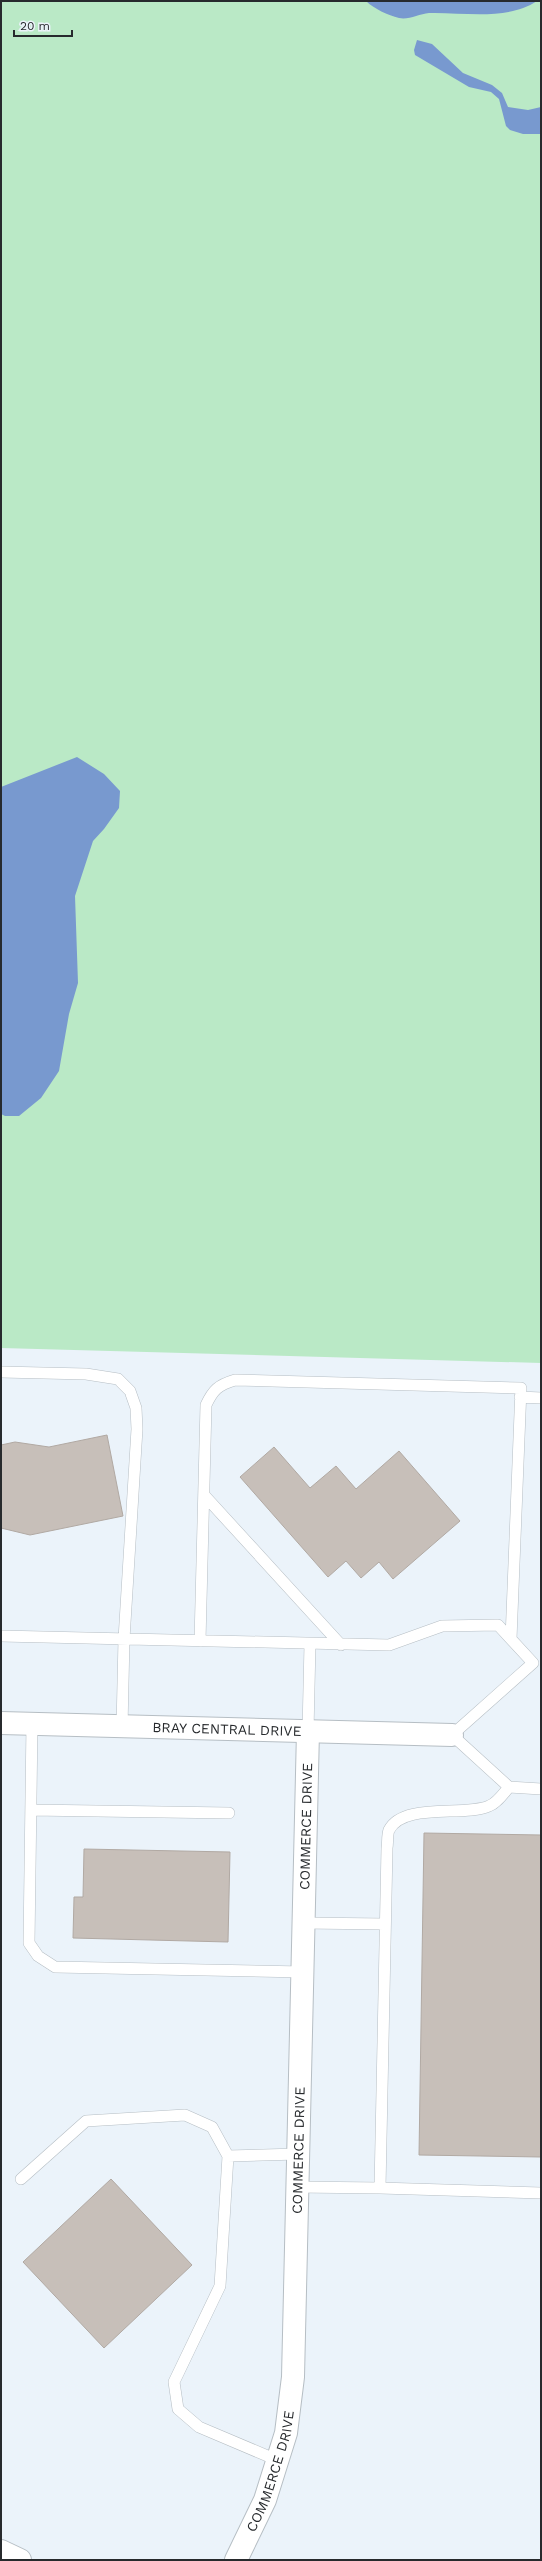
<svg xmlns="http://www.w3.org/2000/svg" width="542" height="2561" viewBox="0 0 542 2561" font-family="'Work Sans',sans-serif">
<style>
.green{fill:#bae9c6}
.water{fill:#7899cf}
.building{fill:#c7bfb9;stroke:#b1a9a3}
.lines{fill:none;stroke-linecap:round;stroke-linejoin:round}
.service-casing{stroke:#b6bec4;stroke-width:12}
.minor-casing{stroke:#b6bec4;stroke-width:24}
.service{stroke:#fff;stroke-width:11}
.minor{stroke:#fff;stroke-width:22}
.labels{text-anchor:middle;stroke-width:3;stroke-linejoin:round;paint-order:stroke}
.street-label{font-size:14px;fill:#272a2d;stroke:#ebf3fa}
</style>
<rect width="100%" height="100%" fill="#ebf3fa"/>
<path class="green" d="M1,1H541V1363L1,1348Z"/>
<path class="water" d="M366,1H537C507,21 463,12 429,13C419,14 409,20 399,18C388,15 374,9 366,1Z
M417,40L432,44L463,73L492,85L502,93L508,107L528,110L541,107V134H523L510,130L506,126L499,99L491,92L469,87L415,55L414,50Z
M77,757L104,774L120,791L119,808L104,829L93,841L75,896L78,983L69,1014L59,1071L41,1098L19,1116H5L1,1114V787Z"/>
<path class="building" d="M107,1435L123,1516L30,1535L1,1528V1445L15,1442L49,1447Z
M274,1447L310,1488L336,1466L356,1489L399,1451L460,1521L393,1579L379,1562L361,1578L346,1561L328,1577L240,1477Z
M424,1833L541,1835V2157L419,2155Z
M84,1849L230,1852L228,1942L73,1938L74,1897H83Z
M111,2179L192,2265L104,2348L23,2262Z"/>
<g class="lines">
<defs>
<path id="service" d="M1,1372L86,1374L118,1379L130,1391L136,1408L137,1429L124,1639L122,1727
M520,1397L541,1398
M204,1495L341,1645
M1,1636L389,1645L442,1626L498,1625L533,1663L452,1735L509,1787C503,1794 497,1803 489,1806C464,1817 403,1802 389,1830C387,1835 388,1843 387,1848L380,2188L297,2187
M200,1641L206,1405C213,1390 218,1385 235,1380L521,1388L511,1639
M32,1724L29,1943L38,1956L55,1967L303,1972
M308,1731L310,1644
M509,1787L541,1789
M31,1810L229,1813
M304,1923L385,1924
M228,2156L220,2286L174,2382L178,2409L199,2427L277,2460
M21,2179L86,2121L185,2115L212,2127L228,2156L298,2154
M380,2188L541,2193"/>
<g id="minor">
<path id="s1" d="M1,1723L452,1735"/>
<path d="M1,2551L20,2560"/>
<path id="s2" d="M236,2560L265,2500L286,2433L293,2377L308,1731"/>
</g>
</defs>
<use href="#service" class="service-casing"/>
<use href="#minor" class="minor-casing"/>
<use href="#service" class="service"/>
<use href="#minor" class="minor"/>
</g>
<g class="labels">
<g class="street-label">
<text dy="5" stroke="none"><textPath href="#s1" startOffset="226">BRAY CENTRAL DRIVE</textPath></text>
<text dy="5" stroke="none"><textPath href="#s2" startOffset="744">COMMERCE DRIVE</textPath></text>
<text dy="5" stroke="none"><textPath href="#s2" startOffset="420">COMMERCE DRIVE</textPath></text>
<text dy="5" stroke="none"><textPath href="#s2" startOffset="96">COMMERCE DRIVE</textPath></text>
</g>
</g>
<rect width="542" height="2561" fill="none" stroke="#272a2d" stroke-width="4"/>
<path d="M14 30v6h58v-6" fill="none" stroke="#272a2d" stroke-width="2"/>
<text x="20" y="30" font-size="12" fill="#272a2d" stroke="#ebf3fa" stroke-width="3" paint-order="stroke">20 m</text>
</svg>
